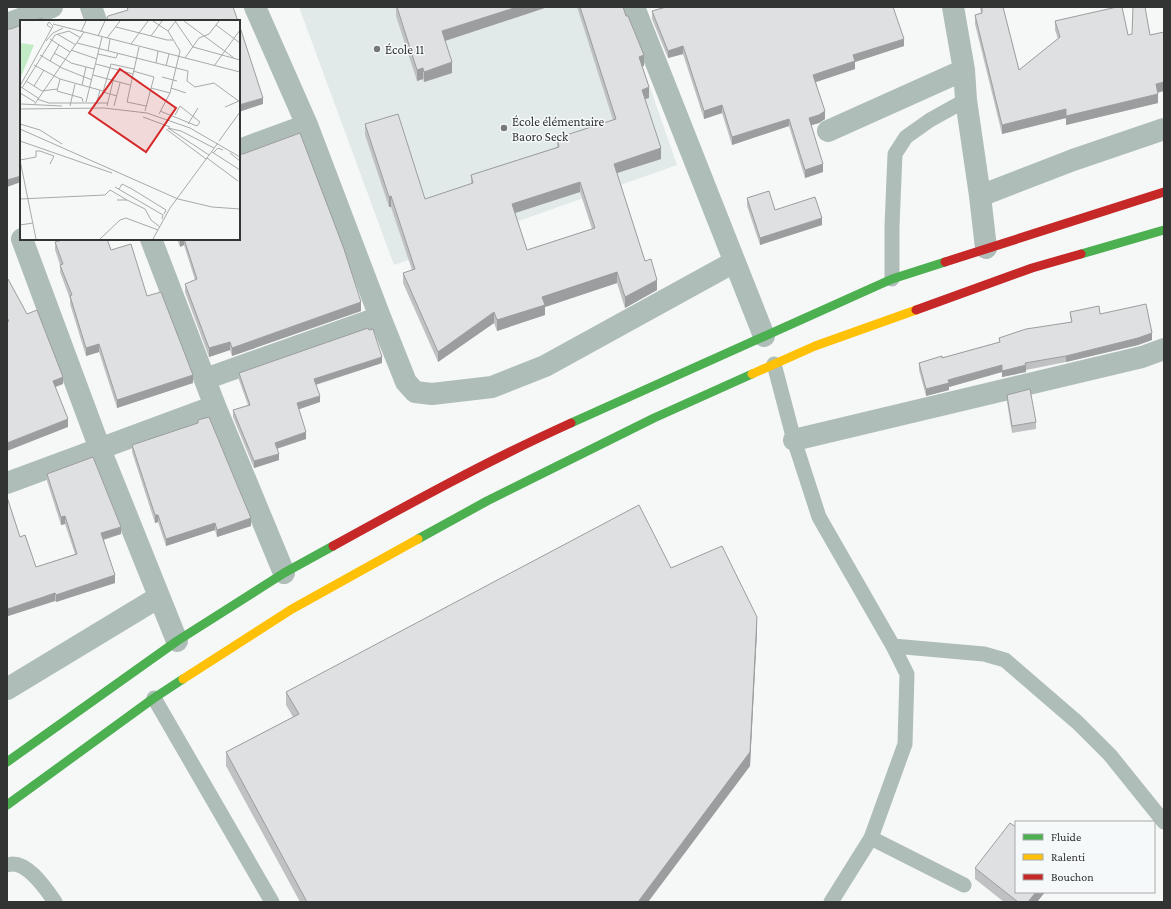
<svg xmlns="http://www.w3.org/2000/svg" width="1171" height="909" viewBox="0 0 1171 909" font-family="'Crimson Pro',serif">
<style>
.built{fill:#e1e9e9}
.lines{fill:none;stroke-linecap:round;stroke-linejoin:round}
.lane{stroke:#aebdb8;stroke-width:15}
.street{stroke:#aebdb8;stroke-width:22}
.fast{stroke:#4caf50;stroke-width:9}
.slow{stroke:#ffc107;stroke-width:9}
.jam{stroke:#c62828;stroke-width:9}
.wall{fill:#c0c1c2;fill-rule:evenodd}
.shaded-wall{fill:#9c9d9e}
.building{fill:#dfe0e1;stroke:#9c9d9e;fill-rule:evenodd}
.poi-dot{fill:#777878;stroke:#f5f9f9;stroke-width:1.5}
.labels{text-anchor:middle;stroke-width:3;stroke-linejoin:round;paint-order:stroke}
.poi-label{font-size:13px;fill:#323333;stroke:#f5f9f9;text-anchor:start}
.inset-road{fill:none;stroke:#a8a9a9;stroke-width:1}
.view{fill:#d62828;fill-opacity:0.15;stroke:#d62828;stroke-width:2}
.inset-edge{fill:none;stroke:#323333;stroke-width:2}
</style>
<rect width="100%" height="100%" fill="#f6f8f8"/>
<path class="built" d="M299,7H622L677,165L394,265Z"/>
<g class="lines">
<path class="lane" d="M892,279V226L895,154L906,137L930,120L966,100
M774,364L794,440L819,517L893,646L907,674L905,744L871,838L831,902
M893,646L984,654L1005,660L1078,723L1110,755L1164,822
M154,698L272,902
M871,838L964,885
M7,865C26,858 46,889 55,902"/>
<path class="street" d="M91,7L96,21
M255,7L307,125L380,317L406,382L415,392L432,394L492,387L545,366L734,262
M634,7L764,336
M953,7L964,70L966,100L980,196L986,248
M7,24L52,7
M828,131L964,70
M239,150L307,125
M980,196L1073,160L1164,129
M22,239L100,449L177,641
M151,239L215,406L284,573
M205,379L380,317
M794,440L1142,357L1164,349
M7,483L215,406
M7,689L159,597"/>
<path class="fast" d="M1081,254L1164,230
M571,423L892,279L945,262
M418,539L487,501L654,418L752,374
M7,762L177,641L284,573L333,546
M7,805L154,698L183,679"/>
<path class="slow" d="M752,374L815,346L916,310
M183,679L292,609L418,539"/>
<path class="jam" d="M945,262L1164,192
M916,310L1032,268L1081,254
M333,546C411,503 489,460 571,423"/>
</g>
<path class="wall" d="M396,7L445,41L452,73L424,82L423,79L417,81L396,16Z
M577,7H623L644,66H642L649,98L645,99L661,159L617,173L645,261L657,290L625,308L617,283L545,307V315L497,331L494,323L438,362L403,283V273L412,270L391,207H389L365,135V124L425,199L471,184V175L557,147V138L613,120ZM580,192L592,229L527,250L515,213Z
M980,7H1003L1019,70L1058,39L1055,30V21L1128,35L1158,92V103L1066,125V118L1002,134L975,24V15L981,13Z
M652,11L904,46L855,62V69L816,82L825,119L819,123L811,125L823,172L805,178L789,126L732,145L722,113L704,119L683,54L668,58L652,19Z
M747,198L775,210L822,225L760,245L747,206Z
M177,239H239L361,311L232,356L230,350L209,357L185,292V284L195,280L184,245L180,247Z
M55,242L111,250L147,296L193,383L117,408L99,352L86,356L70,304V299L60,272V265L55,250Z
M1070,312L1100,314L1152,340L1138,345L1066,362L1026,370V372L1002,377V372L949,387V390L926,396L919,370V363L942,358L999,342V338L1071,322Z
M382,363L316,385L320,402L298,409L306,439L277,449L279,460L254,468L233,417V410L248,405L239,380V373Z
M1007,395L1036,422V429L1012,433L1007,402Z
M198,420L251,526L217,537L215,530L166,546L158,522L155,523L132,452V445L198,423Z
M47,474L121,534L104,540L115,583L56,602L55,601L8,616L7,612V497L20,537L36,567L75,554L65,524L61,525L47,481Z
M671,568L757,631L750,766L648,902H300L226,766V752L293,717L286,705V692Z
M975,868L1016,892H1045L1037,902H1004L975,879Z"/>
<path class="shaded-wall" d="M517,7H548L442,42V31Z
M904,39V46L855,62V69L813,83V75L853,55Z
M683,46V54L668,58V51Z
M644,55V66L639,67V57Z
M452,62V73L424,82V72Z
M423,68V79L417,81V70Z
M1164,82V91L1156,93V84Z
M649,87V98L642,100V90Z
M1158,94V103L1066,125V116Z
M263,98V104L239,112V105Z
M722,105V113L704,119V111Z
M1066,109V118L1002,134V125Z
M825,111V119L819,123L809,126V118Z
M789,119V126L732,145V137Z
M661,148V159L614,174V164Z
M823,164V172L805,178V170Z
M21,176V182L7,187V180Z
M580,182V192L512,214V204Z
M391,196V207H389V197Z
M822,218V225L760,245V238Z
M180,239H184V245L180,247Z
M617,272V283L545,307V315L497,331V320L542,297Z
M657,280V290L625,308V297Z
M361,302V311L232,356V348Z
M494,312V323L438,362V352Z
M1152,333V340L1138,345L1066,362V356Z
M230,342V350L209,357V348Z
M99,344V352L86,356V348Z
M382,357V363L314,385V379Z
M1002,365V372L949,387V390L926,396V389L948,380Z
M1026,365V372L1002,377V371Z
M193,375V383L117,408V400Z
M63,377V384L53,388V381Z
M320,396V402L297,410V403Z
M68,419V427L7,451V443Z
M306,432V439L275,449V443Z
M279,454V460L254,468V461Z
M155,515H158V522L155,523Z
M65,516V524L61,525V517Z
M251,518V526L217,537V530Z
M215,523V530L166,546V539Z
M121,527V534L101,540V533Z
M115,575V583L56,602V595Z
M55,593V601L8,616V609Z
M757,617V631L750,766L648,902H638Z
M1036,892H1045L1037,902H1028Z"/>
<path class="building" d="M127,7H233L238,21H106L108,16L128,10Z
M397,7H517L442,31L452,62L424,72L423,68L417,70Z
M580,7H623L626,16H628L644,55L639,57L649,87L642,90L661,148L614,164L645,261L651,259L657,280L625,297L617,272L542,297L545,305L497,320L494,312L438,352L403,273L415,269L391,196L389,197L365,124L398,114L425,199L473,183L471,175L559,147L557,138L616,119ZM580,182L595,228L527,250L512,204Z
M666,7H893L904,39L853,55L855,61L813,75L825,111L819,115L809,118L823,164L805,170L789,119L732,137L722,105L704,111L683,46L668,51L652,11Z
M982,7H1003L1019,70L1060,37L1055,21L1117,7H1122L1128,35L1132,34L1133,7H1145L1150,35L1164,32V82L1156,84L1158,94L1066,116V109L1002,125L975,15L982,13Z
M42,18L43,21H33Z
M239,24L263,98L239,105Z
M21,25V176L7,180V29H11Z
M300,133L344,249L361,302L232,348L230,342L209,348L185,284L197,279L184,239H239V154H243Z
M769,191L775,210L815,197L822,218L760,238L747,198Z
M66,239H107L111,250L131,244L147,296L161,292L193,375L117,400L99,344L86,348L70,296L72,295L60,265L63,264L55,242Z
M8,279L27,314L37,310L63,377L53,381L68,419L7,443V322L9,321L7,318V280Z
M1146,304L1152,333L1138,338L1066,356L1025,363L1026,365L1002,371V365L948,380L949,383L926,389L919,363L942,356V358L1000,342L999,338L1026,329L1072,322L1070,312L1099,306L1100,314Z
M368,328L369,330L373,329L382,357L314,379L320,396L297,403L306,432L275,443L279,454L254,461L233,410L250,405L239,373Z
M1030,389L1036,422L1012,426L1007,395Z
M209,417L251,518L217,530L215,523L166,539L158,515H155L132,445L198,423V420Z
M93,457L121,527L101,533L115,575L56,595L55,593L8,609L7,605V497L20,537L25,535L36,567L77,554L65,516L61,517L47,474Z
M639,505L671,568L722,546L757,617L750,752L638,902H307L226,752L299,714L286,692Z
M1010,823L1016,827V892H1036L1028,902H1018L975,868Z"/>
<g class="poi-dot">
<circle cx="377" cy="49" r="4"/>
<circle cx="504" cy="128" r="4"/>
</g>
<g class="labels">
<g class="poi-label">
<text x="385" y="54">École 11</text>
<text x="512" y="126">École élémentaire<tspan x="512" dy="15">Baoro Seck</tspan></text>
</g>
</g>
<g transform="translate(20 20)">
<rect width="220" height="220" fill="#f6f8f8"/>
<path d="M0,23L14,25L0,59Z" fill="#c1ebc4"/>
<path class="inset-road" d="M133,1L148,11L160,31L150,73L139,94M155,1L173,27L220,40M164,1L214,38M33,4L220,52M196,5L220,23M96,7L147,20H153M148,11L156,1M61,12L66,1M37,14L56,25M78,16L85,1M131,16L142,1M87,18L100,1M30,19L50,32M26,21L33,13L43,8M57,23L168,51L167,61L175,67L194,63L220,82M111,24L128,1M119,27L107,82L126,86M51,30L77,39M88,31L90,19M34,33L45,39M78,34L96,38L98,33M20,35L42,48L72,60M165,38L179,18L189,14L199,1M45,39L51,43L74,49M30,41L39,25M136,43L138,31M76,44L113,54M14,45L40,59L83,71M146,46L149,34M194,46L220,10M113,51L134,57L125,91M73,55L110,65M142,57L157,61M40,59L37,71L62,78L63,82M6,61L22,71L37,69M62,65L66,47M0,66L33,6L29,2L27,5L31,8M14,66L24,50M1,67L18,78M2,68L35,15L49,11L61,18M131,68L150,73M151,68L166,73M0,73L15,82M97,76L83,72L91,44L114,49M17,79L29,83H88M66,82L82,17M77,82L80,70M1,84L42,86M14,85L64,12M50,86L55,64M87,86L93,61M94,86L100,63M205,87L219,81M0,89L84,88L127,93L170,108L220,137M140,91L177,106L180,102L160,86L155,95M123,97L150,107M0,104L20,110L42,124M168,104L178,88M148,108L161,111L194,128M148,108L189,135M0,109L158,179L192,187L220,189M146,109L186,139M0,121L92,153M199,121L220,92M192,132L220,150M193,133L198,128L203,130M210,133L220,141M187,138L218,161M0,140L16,137V131H20L34,136L30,144M0,140L16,219M95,167L143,195L142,199M99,169L102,164L112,169L146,190L144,194M0,179L85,175L90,170L107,180M97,180H107L125,189L131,200L140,207M0,205L13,203M80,219L100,200L106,198L138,210M133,219L150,188L198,123"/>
<path class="view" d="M100,49L156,88L126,132L69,93Z"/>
<rect width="220" height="220" class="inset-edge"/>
</g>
<rect width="1171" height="909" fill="none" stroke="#323333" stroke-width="16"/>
<rect x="1015" y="821" width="140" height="72" fill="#f5f9f9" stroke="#a7aaaa"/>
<rect x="1023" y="834" width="20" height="6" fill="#4caf50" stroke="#a7aaaa"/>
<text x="1051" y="841" font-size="12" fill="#323333">Fluide</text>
<rect x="1023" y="854" width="20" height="6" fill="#ffc107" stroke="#a7aaaa"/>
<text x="1051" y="861" font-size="12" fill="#323333">Ralenti</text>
<rect x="1023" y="874" width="20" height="6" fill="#c62828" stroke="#a7aaaa"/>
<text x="1051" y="881" font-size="12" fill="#323333">Bouchon</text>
</svg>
